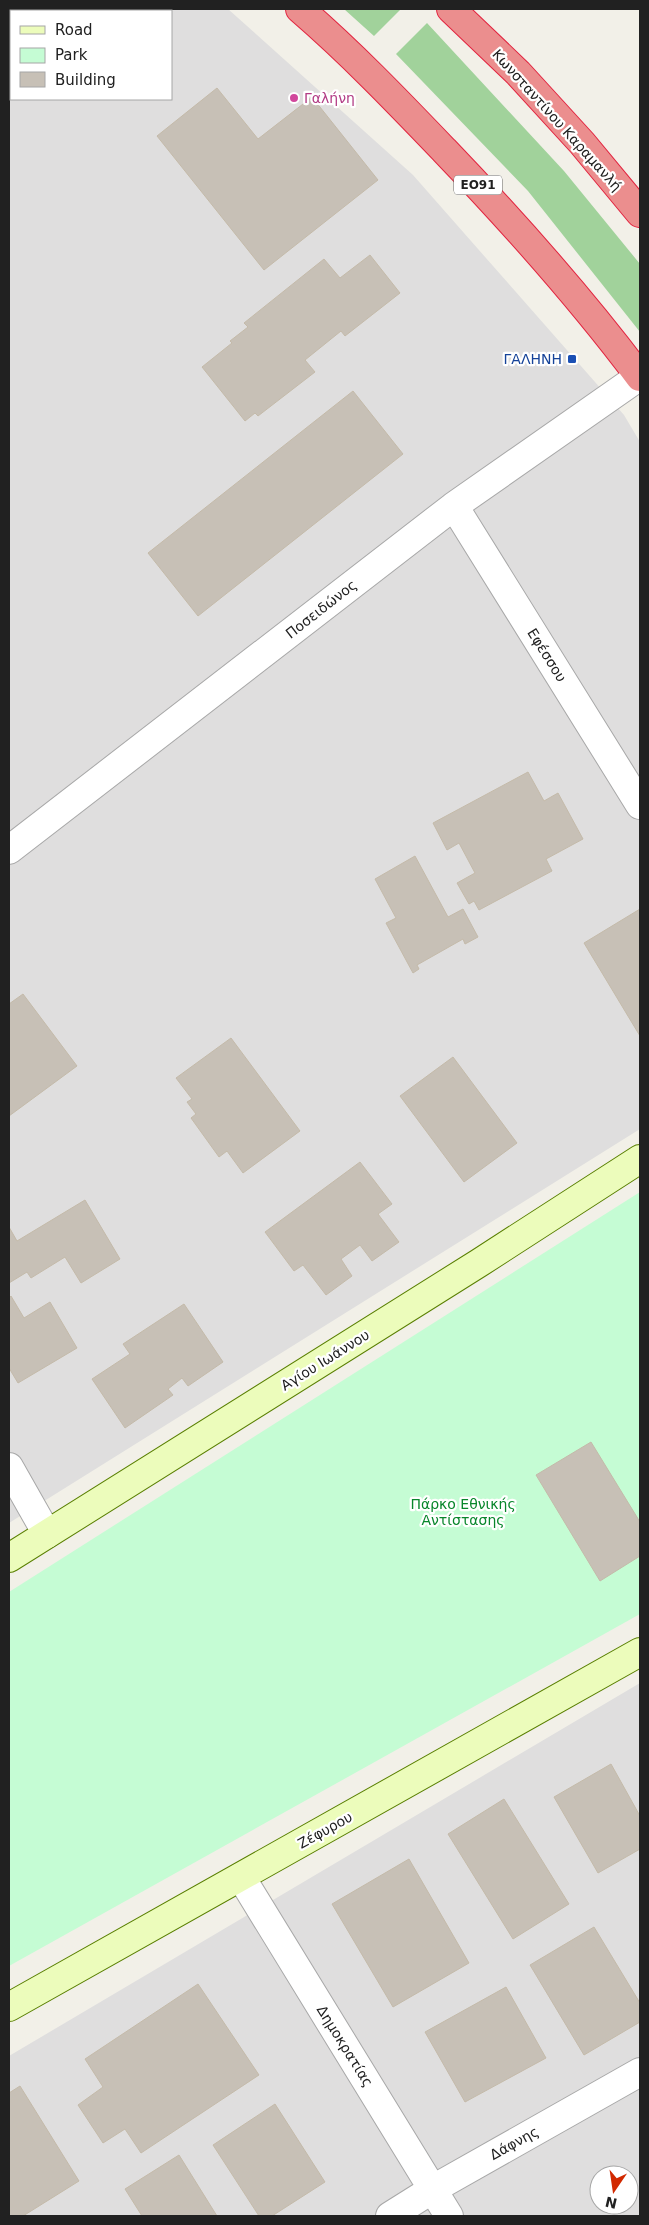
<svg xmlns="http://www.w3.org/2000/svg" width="649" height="2225" viewBox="0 0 649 2225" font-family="'DejaVu Sans',sans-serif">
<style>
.residential{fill:#dfdede;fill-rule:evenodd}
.forest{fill:#a1d29b}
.park{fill:#c5fcd4}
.building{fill:#c7c0b6;stroke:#c4baa9}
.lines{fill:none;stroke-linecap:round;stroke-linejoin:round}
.street-casing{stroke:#a8a8a8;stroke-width:30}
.secondary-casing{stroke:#597f01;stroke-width:30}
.highway-casing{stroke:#e2233f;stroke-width:30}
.street{stroke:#fff;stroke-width:28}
.secondary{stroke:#ecfcbb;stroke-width:28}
.highway{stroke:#eb8e8e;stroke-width:28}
.hotel-dot{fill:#d1479c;stroke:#fff;stroke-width:2}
.transit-dot{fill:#1a4fb4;stroke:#fff;stroke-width:2}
.labels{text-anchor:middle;stroke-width:4.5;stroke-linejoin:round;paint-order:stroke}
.shield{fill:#fff;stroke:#646464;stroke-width:1}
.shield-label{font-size:12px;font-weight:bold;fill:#212121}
.hotel-label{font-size:14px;fill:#b23c85;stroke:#fff;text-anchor:start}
.street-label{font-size:14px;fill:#212121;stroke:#fff}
.transit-label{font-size:14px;fill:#164399;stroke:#fff;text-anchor:end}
.park-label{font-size:14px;fill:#08862b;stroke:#fff}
</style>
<rect width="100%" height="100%" fill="#f2f0e8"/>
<path class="residential" d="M9,9H228L413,175L624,415L640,442V1129L9,1523ZM11,11H171V99H11Z
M640,1683V2216H9V2056ZM599,2175H629V2205H599Z"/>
<path class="forest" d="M344,9H401L374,36Z
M427,23L564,171L640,264V332L528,191L396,54Z"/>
<path class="park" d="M640,1192V1614L9,1966V1592Z"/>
<path class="building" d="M217,88L258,139L312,97L378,180L264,270L157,136Z
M370,255L400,293L345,336L341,331L305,360L315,372L258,416L255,413L245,421L202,367L232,343L230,341L248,327L244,323L324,259L340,278Z
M353,391L403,454L198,616L148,553Z
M528,772L544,801L558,793L583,839L546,859L552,871L479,910L474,901L469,904L457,883L475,873L459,843L447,850L433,823Z
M415,856L448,917L463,909L478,937L465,944L463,939L417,965L419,969L413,973L386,923L396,918L375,879Z
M640,909V1036L584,943Z
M23,994L77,1066L9,1116V1004Z
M231,1038L300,1131L243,1173L227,1151L219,1157L191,1118L196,1114L187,1102L192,1099L176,1078Z
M453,1057L517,1143L464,1182L400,1096Z
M360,1162L392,1204L378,1214L399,1242L372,1261L360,1245L341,1259L352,1276L326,1295L303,1265L294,1271L265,1232Z
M85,1200L120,1259L81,1283L65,1257L31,1278L27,1272L9,1283V1227L17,1241Z
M11,1296L24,1318L50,1302L77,1348L18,1383L9,1368V1298Z
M184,1304L223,1362L188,1386L182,1378L168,1389L173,1395L125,1428L92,1379L130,1354L123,1344Z
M591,1442L640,1522V1556L600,1581L536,1475Z
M611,1764L640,1816V1849L598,1873L554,1797Z
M504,1799L569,1904L513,1939L448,1834Z
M409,1859L469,1963L393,2007L332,1904Z
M594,1927L640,2003V2022L584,2055L530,1965Z
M198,1984L259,2075L141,2153L125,2129L103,2143L78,2105L103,2087L85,2059Z
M506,1987L546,2058L465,2102L425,2032Z
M20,2086L79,2181L23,2216H9V2093Z
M275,2104L325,2182L272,2216H259L213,2145Z
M179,2155L217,2216H142L125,2189Z"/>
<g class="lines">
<defs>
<path id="street" d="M97,11L100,9
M9,83L11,81
M454,506L640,805
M9,850L454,506L640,376
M9,1467L47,1534
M241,1877L449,2216
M390,2216L433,2189L640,2072"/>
<path id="secondary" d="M9,1558L479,1263L640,1159
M9,2007L640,1652"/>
<path id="highway" d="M300,9C351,53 397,101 444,150C513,222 580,297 640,377
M451,9L518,73L582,143L640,213"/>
</defs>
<use href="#street" class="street-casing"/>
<use href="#secondary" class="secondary-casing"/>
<use href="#highway" class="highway-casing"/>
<use href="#street" class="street"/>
<use href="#secondary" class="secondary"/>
<use href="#highway" class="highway"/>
</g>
<circle class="hotel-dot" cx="294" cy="98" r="5"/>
<rect class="transit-dot" x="567" y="354" width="10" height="10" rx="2.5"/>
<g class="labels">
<rect class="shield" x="454" y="175.5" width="48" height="19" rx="4"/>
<g class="shield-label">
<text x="478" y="189">ΕΟ91</text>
</g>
<g class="hotel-label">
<text x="304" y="103">Γαλήνη</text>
</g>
<g class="street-label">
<text transform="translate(557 120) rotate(48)" y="5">Κωνσταντίνου Καραμανλή</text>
<text transform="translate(321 609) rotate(-38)" y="5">Ποσειδώνος</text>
<text transform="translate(547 655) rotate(58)" y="5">Εφέσσου</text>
<text transform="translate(325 1360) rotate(-32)" y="5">Αγίου Ιωάννου</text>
<text transform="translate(325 1830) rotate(-29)" y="5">Ζέφυρου</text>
<text transform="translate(345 2046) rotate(58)" y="5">Δημοκρατίας</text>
<text transform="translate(514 2143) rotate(-29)" y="5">Δάφνης</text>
</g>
<g class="transit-label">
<text x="562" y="364">ΓΑΛΗΝΗ</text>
</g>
<g class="park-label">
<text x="463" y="1509">Πάρκο Εθνικής<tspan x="463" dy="16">Αντίστασης</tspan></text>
</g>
</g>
<rect width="649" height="2225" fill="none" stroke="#212121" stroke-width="20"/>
<rect x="10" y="10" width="162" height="90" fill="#ffffff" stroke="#a6a6a6"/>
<rect x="20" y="26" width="25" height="8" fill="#ecfcbb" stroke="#a6a6a6"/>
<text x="55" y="35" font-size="15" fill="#212121">Road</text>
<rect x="20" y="48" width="25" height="15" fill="#c5fcd4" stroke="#a6a6a6"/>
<text x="55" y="60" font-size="15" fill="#212121">Park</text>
<rect x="20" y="72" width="25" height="15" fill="#c7c0b6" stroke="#a6a6a6"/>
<text x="55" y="85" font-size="15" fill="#212121">Building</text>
<g transform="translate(614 2190) rotate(193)"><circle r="24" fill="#ffffff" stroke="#a6a6a6"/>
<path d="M0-4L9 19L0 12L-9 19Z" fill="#d22900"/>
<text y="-8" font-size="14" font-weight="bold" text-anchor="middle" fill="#212121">N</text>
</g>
</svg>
